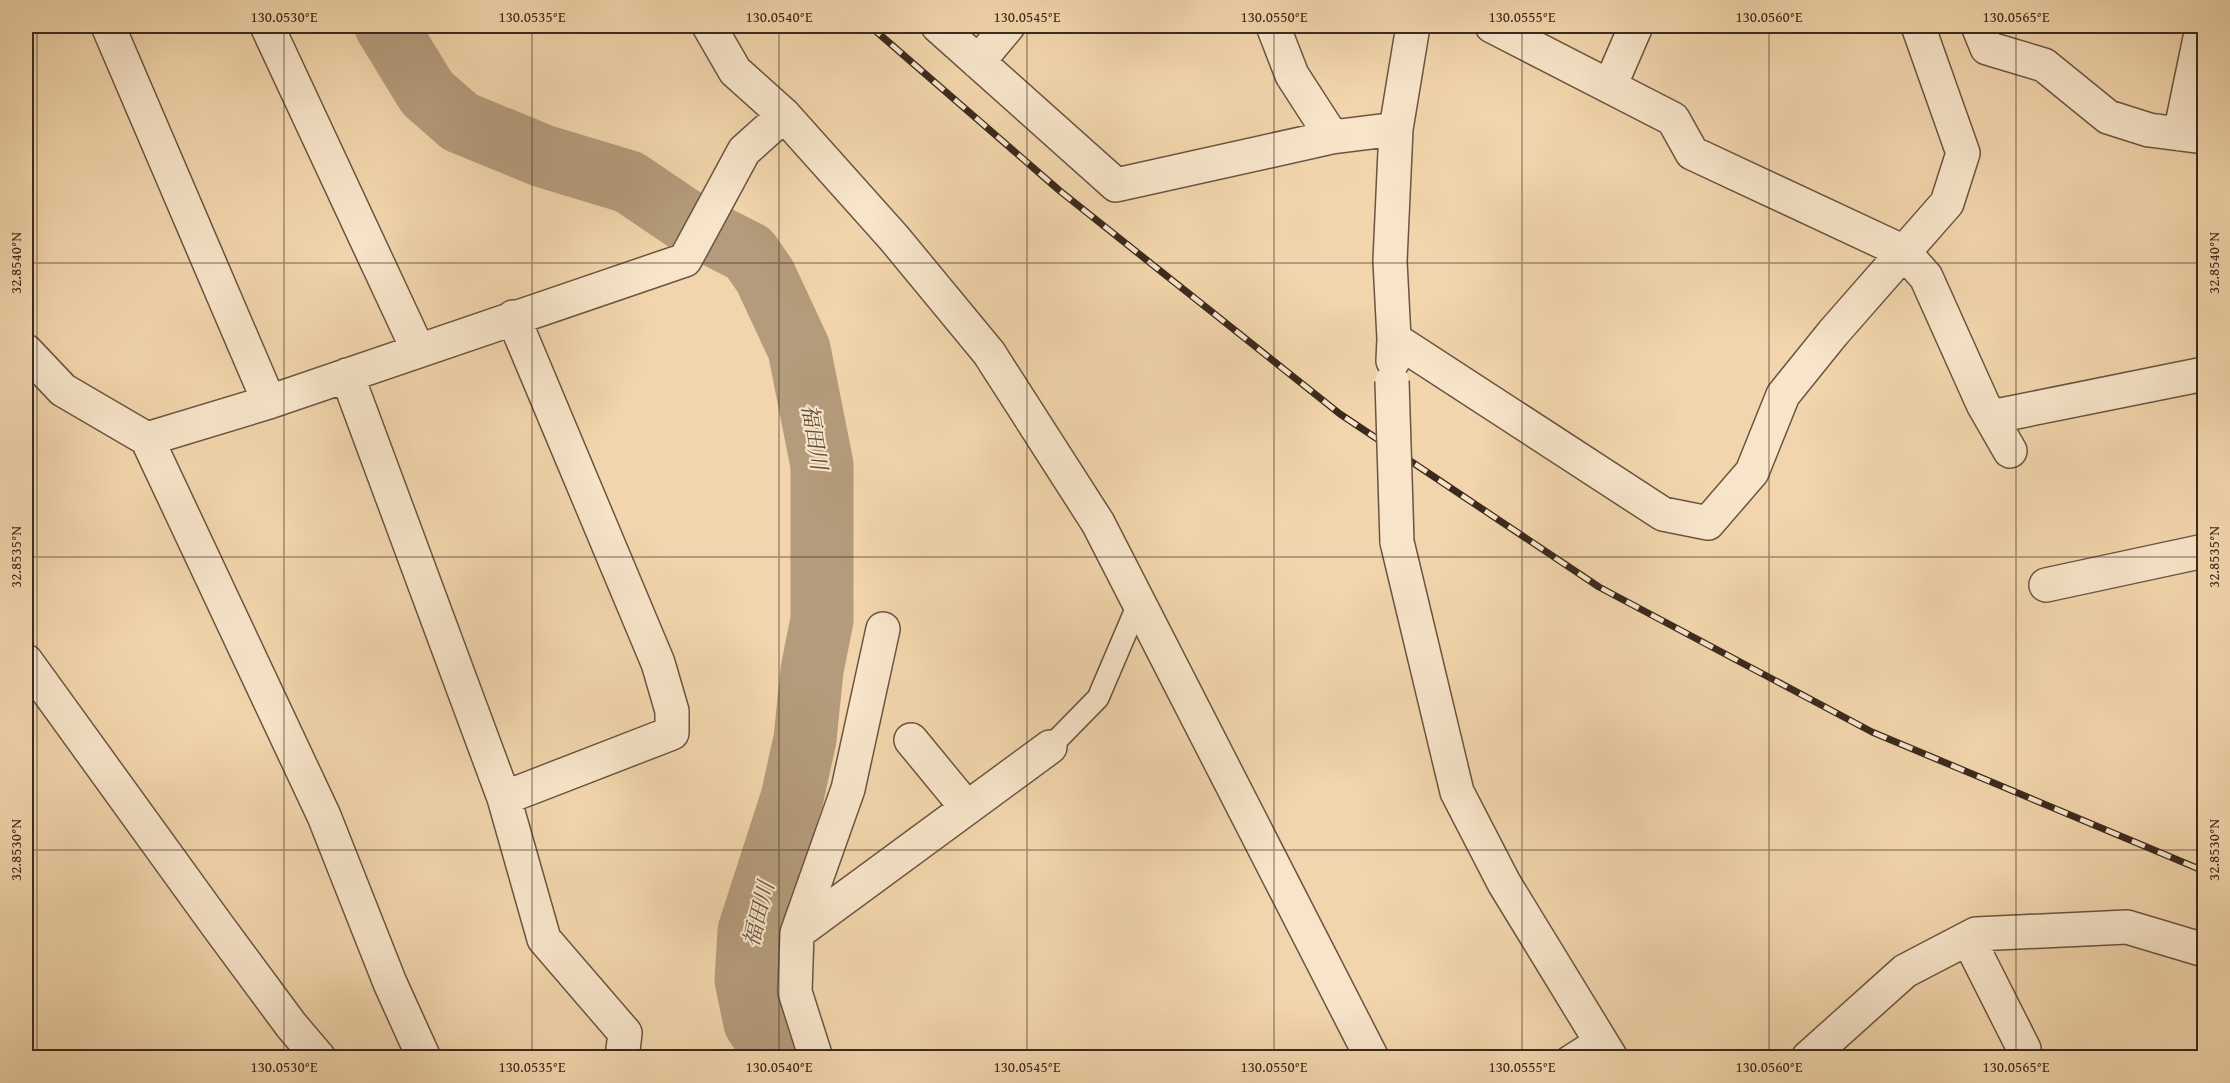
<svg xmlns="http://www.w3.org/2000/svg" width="2230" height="1083" viewBox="0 0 2230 1083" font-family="'Gentium Book Plus','Noto Serif JP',serif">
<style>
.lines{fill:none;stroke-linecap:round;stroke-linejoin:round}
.river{stroke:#b49b7b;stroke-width:63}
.service-casing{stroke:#6a5541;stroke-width:24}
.minor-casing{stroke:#6a5541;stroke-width:36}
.service{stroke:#f7e4c9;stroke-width:21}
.minor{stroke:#f7e4c9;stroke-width:33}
.rail-casing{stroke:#3c2a1d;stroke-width:7}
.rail{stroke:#f7e4c9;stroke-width:4.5;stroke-dasharray:14;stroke-linecap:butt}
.minor-bridge-casing{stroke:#6a5541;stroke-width:36;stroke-linecap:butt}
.minor-bridge{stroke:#f7e4c9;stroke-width:33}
.ticks{fill:none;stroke:#3c2a1d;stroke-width:1.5;stroke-opacity:0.45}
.labels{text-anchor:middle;stroke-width:4.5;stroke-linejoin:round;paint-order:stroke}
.water-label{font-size:22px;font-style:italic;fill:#604c39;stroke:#f7e4c9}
.neatline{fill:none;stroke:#3c2a1d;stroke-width:2}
.ticks-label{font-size:15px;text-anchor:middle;fill:#3c2a1d}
</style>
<rect width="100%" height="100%" fill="#f2d5ac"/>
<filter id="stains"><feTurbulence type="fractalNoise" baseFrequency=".00333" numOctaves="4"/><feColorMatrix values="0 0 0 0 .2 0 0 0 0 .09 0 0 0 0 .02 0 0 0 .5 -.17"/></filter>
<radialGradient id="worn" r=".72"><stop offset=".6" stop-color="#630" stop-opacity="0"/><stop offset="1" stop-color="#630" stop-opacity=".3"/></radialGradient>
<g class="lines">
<path class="river" d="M386,26L427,93L460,122L543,156L629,182L688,222L749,253L765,276L799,349L822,465V620L812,670L805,739L792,798L749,931L746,980L755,1023L779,1058"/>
<defs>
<path id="service" d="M1050,747L1098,698L1139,602
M1566,1058L1599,1037"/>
<path id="minor" d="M108,26L269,402
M267,26L418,350
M709,26L735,71L784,115L894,238L989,353L1098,523L1372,1058
M938,26L1116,185L1332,137
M1273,26L1292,75L1332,137L1396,129
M1492,26L1673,119L1692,153L1904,252L1926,277L1983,404L2010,451
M1978,26L1987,48L2044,65L2108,117L2149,130L2204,137
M978,62L1008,26
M1610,86L1636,26
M2180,134L2201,33L2200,26
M1394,339L1663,514L1708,523L1752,472L1783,395L1833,333L1947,203L1963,153L1918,26
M26,351L63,390L147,439L324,816L390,983L424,1058
M1393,361L1394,339L1390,261L1396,129L1413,26
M347,375L504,798L672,733V711L658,663L513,317
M1991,417L2204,374
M147,439L269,402L685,260L744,151L784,115
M1397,542L1457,792L1504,883L1611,1058
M2046,585L2204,551
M26,661L217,925L291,1025L319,1058
M911,740L967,808
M504,798L544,939L625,1033L622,1058
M797,933L1050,747
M1968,938L2024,1049
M816,1058L795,992L797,933L848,789L883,629
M1808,1058L1905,971L1976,934L2127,927L2204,950"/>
</defs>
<use href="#service" class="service-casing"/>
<use href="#minor" class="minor-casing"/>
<use href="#service" class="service"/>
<use href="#minor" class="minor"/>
<defs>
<path id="rail" d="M870,26L1060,191L1340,414L1599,587L1872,732L2204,871"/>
</defs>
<use href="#rail" class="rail-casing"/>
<use href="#rail" class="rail"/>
<defs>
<path id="minor-bridge" d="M1392,381L1397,542"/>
</defs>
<use href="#minor-bridge" class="minor-bridge-casing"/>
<use href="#minor-bridge" class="minor-bridge"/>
</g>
<path class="ticks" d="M37,26V1058M284,26V1058M532,26V1058M779,26V1058M1027,26V1058M1274,26V1058M1522,26V1058M1769,26V1058M2016,26V1058M26,263H2204M26,557H2204M26,850H2204"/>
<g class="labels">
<g class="water-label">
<text transform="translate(815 437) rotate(81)" y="8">福田川</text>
<text transform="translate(758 914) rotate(-76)" y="8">福田川</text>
</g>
</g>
<rect width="2230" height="1083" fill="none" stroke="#f2d5ac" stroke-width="66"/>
<rect x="33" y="33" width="2164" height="1017" class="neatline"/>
<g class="ticks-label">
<text x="284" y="22">130.0530°E</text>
<text x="532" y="22">130.0535°E</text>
<text x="779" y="22">130.0540°E</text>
<text x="1027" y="22">130.0545°E</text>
<text x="1274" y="22">130.0550°E</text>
<text x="1522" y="22">130.0555°E</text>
<text x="1769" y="22">130.0560°E</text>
<text x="2016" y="22">130.0565°E</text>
<text transform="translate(16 263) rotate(-90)" y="5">32.8540°N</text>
<text transform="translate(2214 263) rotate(-90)" y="5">32.8540°N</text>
<text transform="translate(16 557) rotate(-90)" y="5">32.8535°N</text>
<text transform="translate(2214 557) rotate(-90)" y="5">32.8535°N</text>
<text transform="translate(16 850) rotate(-90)" y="5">32.8530°N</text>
<text transform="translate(2214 850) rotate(-90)" y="5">32.8530°N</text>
<text x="284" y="1072">130.0530°E</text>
<text x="532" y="1072">130.0535°E</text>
<text x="779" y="1072">130.0540°E</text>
<text x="1027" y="1072">130.0545°E</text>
<text x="1274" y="1072">130.0550°E</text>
<text x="1522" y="1072">130.0555°E</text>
<text x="1769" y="1072">130.0560°E</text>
<text x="2016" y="1072">130.0565°E</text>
</g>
<rect width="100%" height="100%" filter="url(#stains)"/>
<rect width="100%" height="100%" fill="url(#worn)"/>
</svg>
